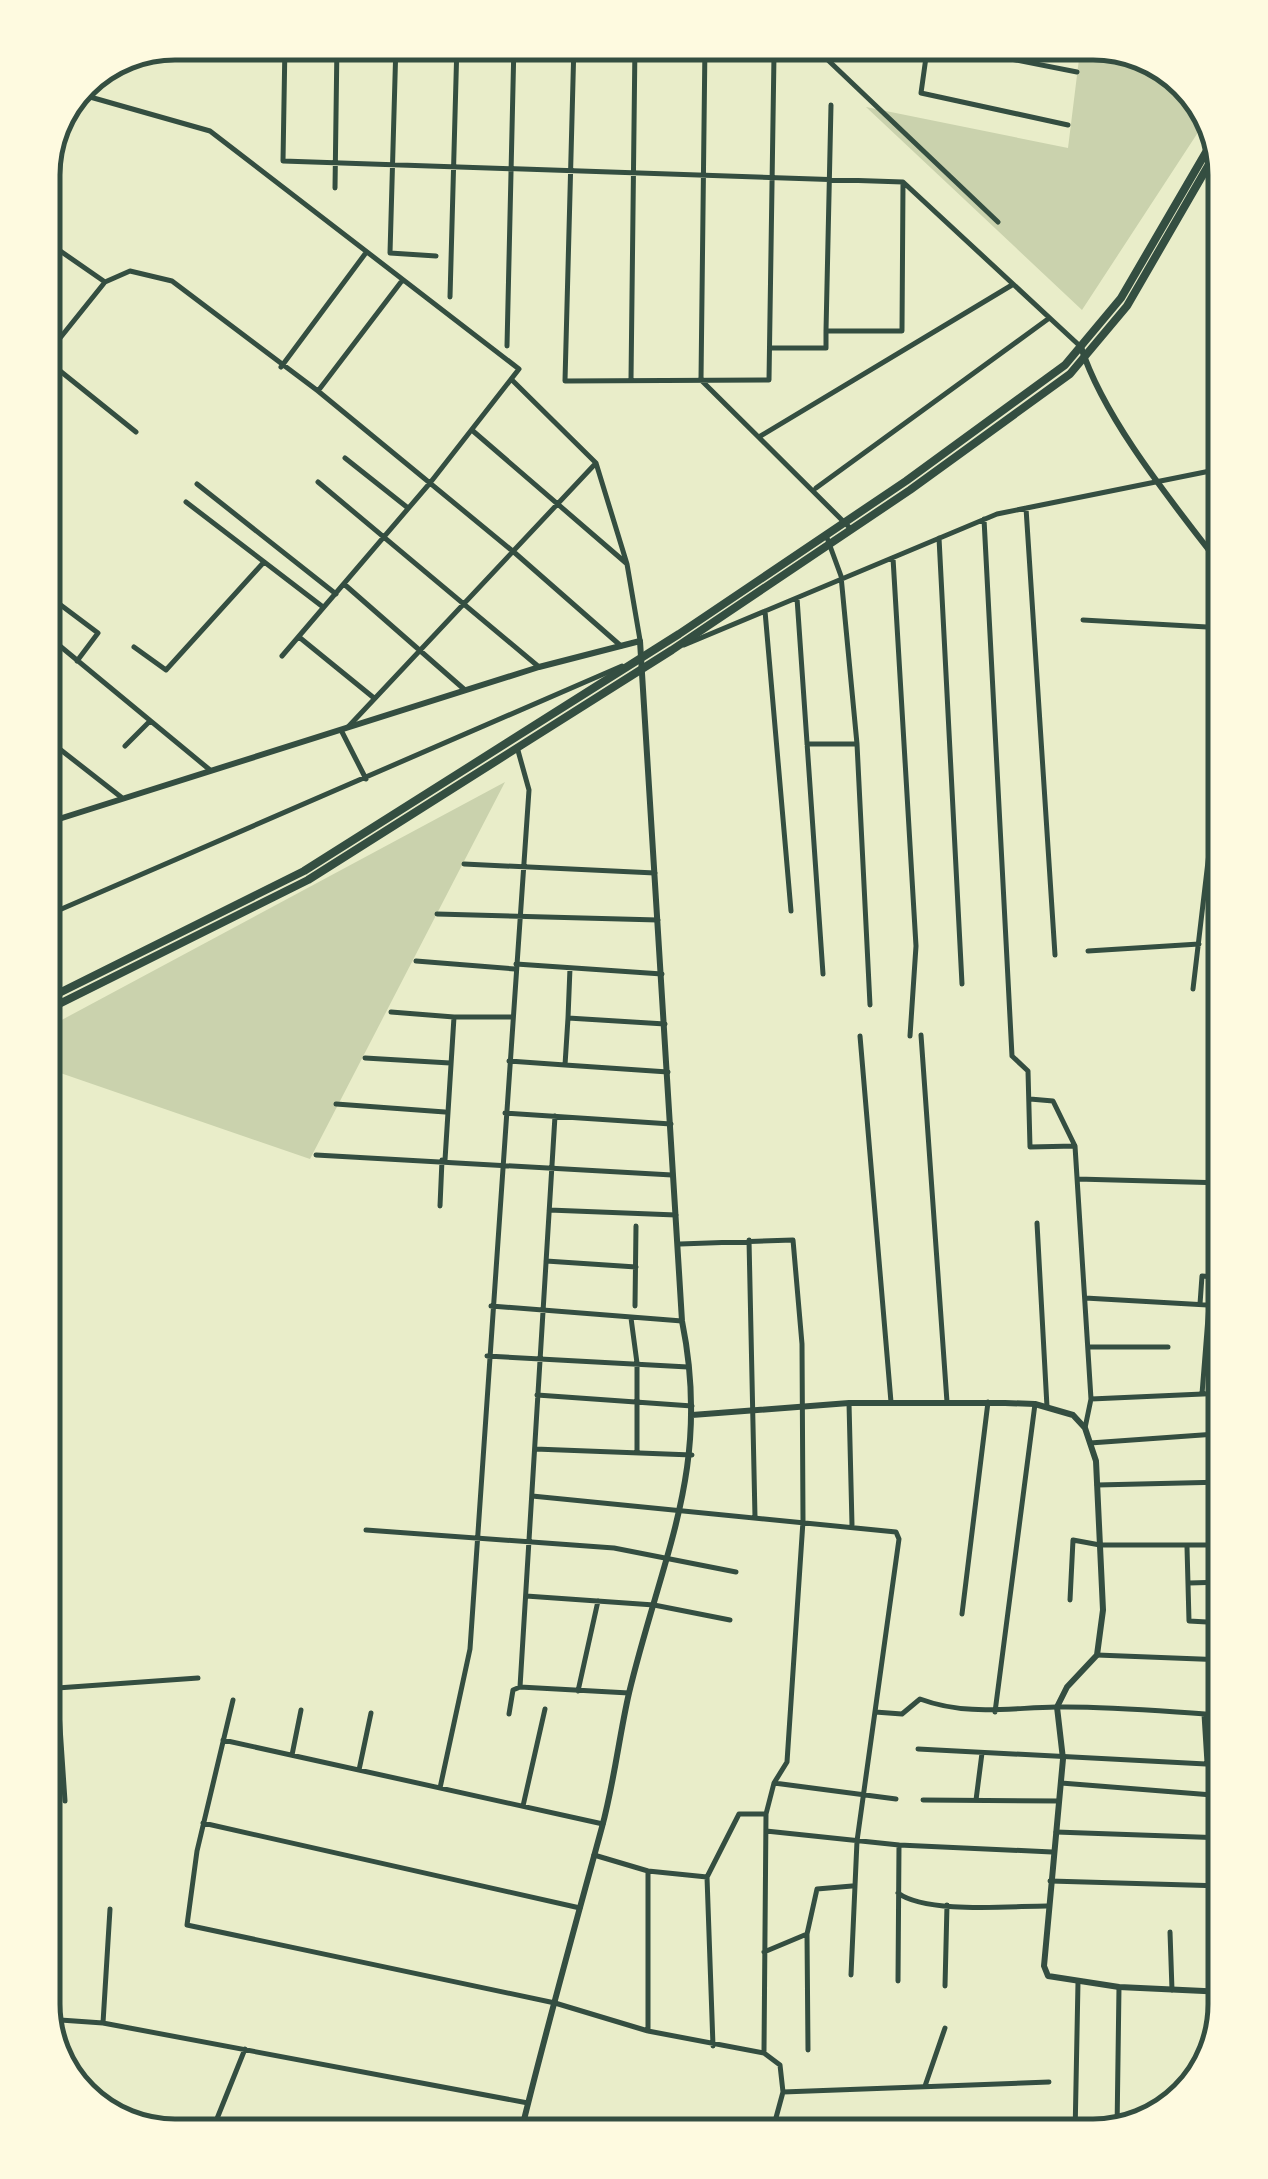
<svg xmlns="http://www.w3.org/2000/svg" width="1268" height="2179" viewBox="0 0 1268 2179" font-family="Montserrat,sans-serif">
<style>
.green{fill:#cad2ad}
.lines{fill:none;stroke-linecap:round;stroke-linejoin:round}
.minor{stroke:#344e41;stroke-width:5}
.tertiary{stroke:#344e41;stroke-width:6}
.primary{stroke:#344e41;stroke-width:8}
.rim{fill:none;stroke:#344e41;stroke-width:5}
</style>
<rect width="100%" height="100%" fill="#e9edc9"/>
<path class="green" d="M1081,43H1102L1167,65L1210,114L1082,310L866,107L1068,148Z
M505,782L310,1159L43,1067V1030Z"/>
<g class="lines">
<path class="minor" d="M285,43L283,161L903,182L1081,347
M396,43L390,253L436,256
M574,43L565,381L769,380L774,55
M705,43L701,380L851,529
M810,43L998,222
M884,43L901,59
M928,43L921,93L1068,125
M929,43L1077,72
M1079,48V43
M337,54H396
M76,93L210,131L519,369L430,483L282,656
M335,188L337,43
M1218,213L1225,225
M43,239L105,282L130,271L172,281L318,391L515,553L621,646
M450,297L457,43
M826,331L831,105
M507,346L514,43
M771,348H826V331H902L903,182
M44,358L136,432
M44,358L105,282
M281,367L365,254
M512,380L596,463L627,564L640,640
M631,380L635,43
M318,391L401,282
M473,431L626,563
M759,437L1012,285
M345,458L408,508
M318,482L539,667
M197,484L336,594
M816,488L1048,319
M186,502L323,607
M1026,508L1055,955
M984,519L1012,1056L1028,1071L1030,1147L1075,1146
M826,535L841,576L857,744L870,1005
M939,538L962,984
M893,558L916,946L910,1036
M344,584L465,690
M797,598L823,974
M765,611L791,911
M43,620L58,603L98,633L77,661
M1083,620L1225,628
M43,632L210,770
M299,637L374,698
M684,645L997,514L1225,468
M134,647L166,670L264,562
M43,654L53,641
M348,727L596,463
M341,730L366,779
M43,736L121,797
M807,744H857
M125,746L150,721
M464,864L655,873
M437,914L658,920
M43,917L622,666
M1088,951L1199,944
M416,961L515,969
M516,964L662,974
M1193,989L1225,717
M391,1012L454,1017
M568,1018L570,968
M665,1024L568,1018L565,1065L668,1072
M921,1035L947,1402
M860,1036L891,1402
M365,1058L450,1063
M509,1061L565,1065
M1030,1099L1053,1101L1075,1146L1091,1399L1085,1428
M336,1104L445,1112
M505,1113L671,1124
M316,1155L672,1175
M445,1160L454,1017H512
M1077,1179L1225,1183
M440,1206L442,1160
M549,1210L676,1215
M1037,1223L1047,1407
M749,1240L755,1517
M680,1244L793,1240L802,1344L803,1521L787,1762L774,1783L766,1814H739L707,1877
M546,1261L636,1267
M1085,1298L1225,1306
M1200,1304L1202,1276L1225,1278
M491,1306L682,1321
M635,1306L636,1226
M631,1318L637,1363V1453
M1207,1332L1225,1333
M1088,1347H1168
M487,1356L688,1367
M1202,1394L1209,1305
M537,1395L692,1406
M1091,1399L1225,1393
M849,1403L852,1525
M1090,1443L1216,1434
M535,1449L692,1455
M1097,1485L1225,1482
M532,1496L896,1532L899,1539L857,1841L851,1975
M366,1530L614,1548L736,1572
M1187,1547L1189,1621L1225,1623
M49,1564L65,1801
M1189,1583L1225,1582
M526,1596L654,1605L730,1620
M1070,1600L1073,1540L1100,1545H1225
M962,1614L988,1402
M1097,1655L1225,1660
M520,1687L629,1693
M43,1689L198,1678
M578,1691L598,1601
M233,1700L197,1851L187,1925L555,2003L648,2031L764,2053L780,2065L783,2092L1049,2082
M875,1712L902,1714L920,1699C966,1716 1008,1708 1056,1707C1112,1706 1170,1712 1225,1715
M995,1712L1035,1404
M509,1714L513,1690L520,1687L555,1116
M1204,1714L1207,1763
M223,1740L603,1824
M918,1749L1225,1765
M292,1755L301,1710
M359,1770L371,1713
M774,1783L896,1799
M1061,1783L1225,1796
M440,1788L470,1649L529,790L517,747
M923,1800L1059,1801
M976,1800L982,1753
M523,1806L545,1709
M203,1823L580,1908
M766,1831L899,1845
M1056,1832L1225,1838
M594,1855L648,1871L707,1877L713,2046
M648,1871V2031
M1050,1881L1223,1886
M898,1893C926,1914 1011,1906 1047,1906
M1170,1932L1172,1990
M807,1934L808,2050
M764,1952L807,1934L817,1889L852,1886
M898,1981L899,1845L1052,1852
M945,1986L947,1905
M46,2019L103,2023L528,2103
M103,2023L110,1909
M764,2051L766,1814
M925,2086L945,2028
M1117,2131L1119,1987
M210,2136L245,2049
M771,2136L783,2092
M1075,2136L1078,1982"/>
<path class="tertiary" d="M1081,347C1105,422 1177,508 1225,571
M43,824L539,667L640,641L682,1321C712,1468 662,1555 629,1693C619,1737 614,1783 602,1827C574,1930 545,2033 520,2136
M692,1415L849,1403H1005L1035,1404L1073,1415L1085,1428L1096,1461L1103,1610L1097,1655L1067,1687L1057,1707L1063,1759L1044,1966L1048,1976L1119,1987L1225,1992"/>
<path class="primary" d="M43,1001L304,871L679,634L906,481L1065,365L1121,298L1216,135
M43,1012L308,880L672,650L910,490L1070,374L1127,306L1219,147"/>
</g>
<path d="M0 0H1268V2179H0ZM175 60H1093A115 115 0 0 1 1208 175V2004A115 115 0 0 1 1093 2119H175A115 115 0 0 1 60 2004V175A115 115 0 0 1 175 60Z" fill="#fefae0" fill-rule="evenodd"/>
<path class="rim" d="M175 60H1093A115 115 0 0 1 1208 175V2004A115 115 0 0 1 1093 2119H175A115 115 0 0 1 60 2004V175A115 115 0 0 1 175 60Z"/>
</svg>
